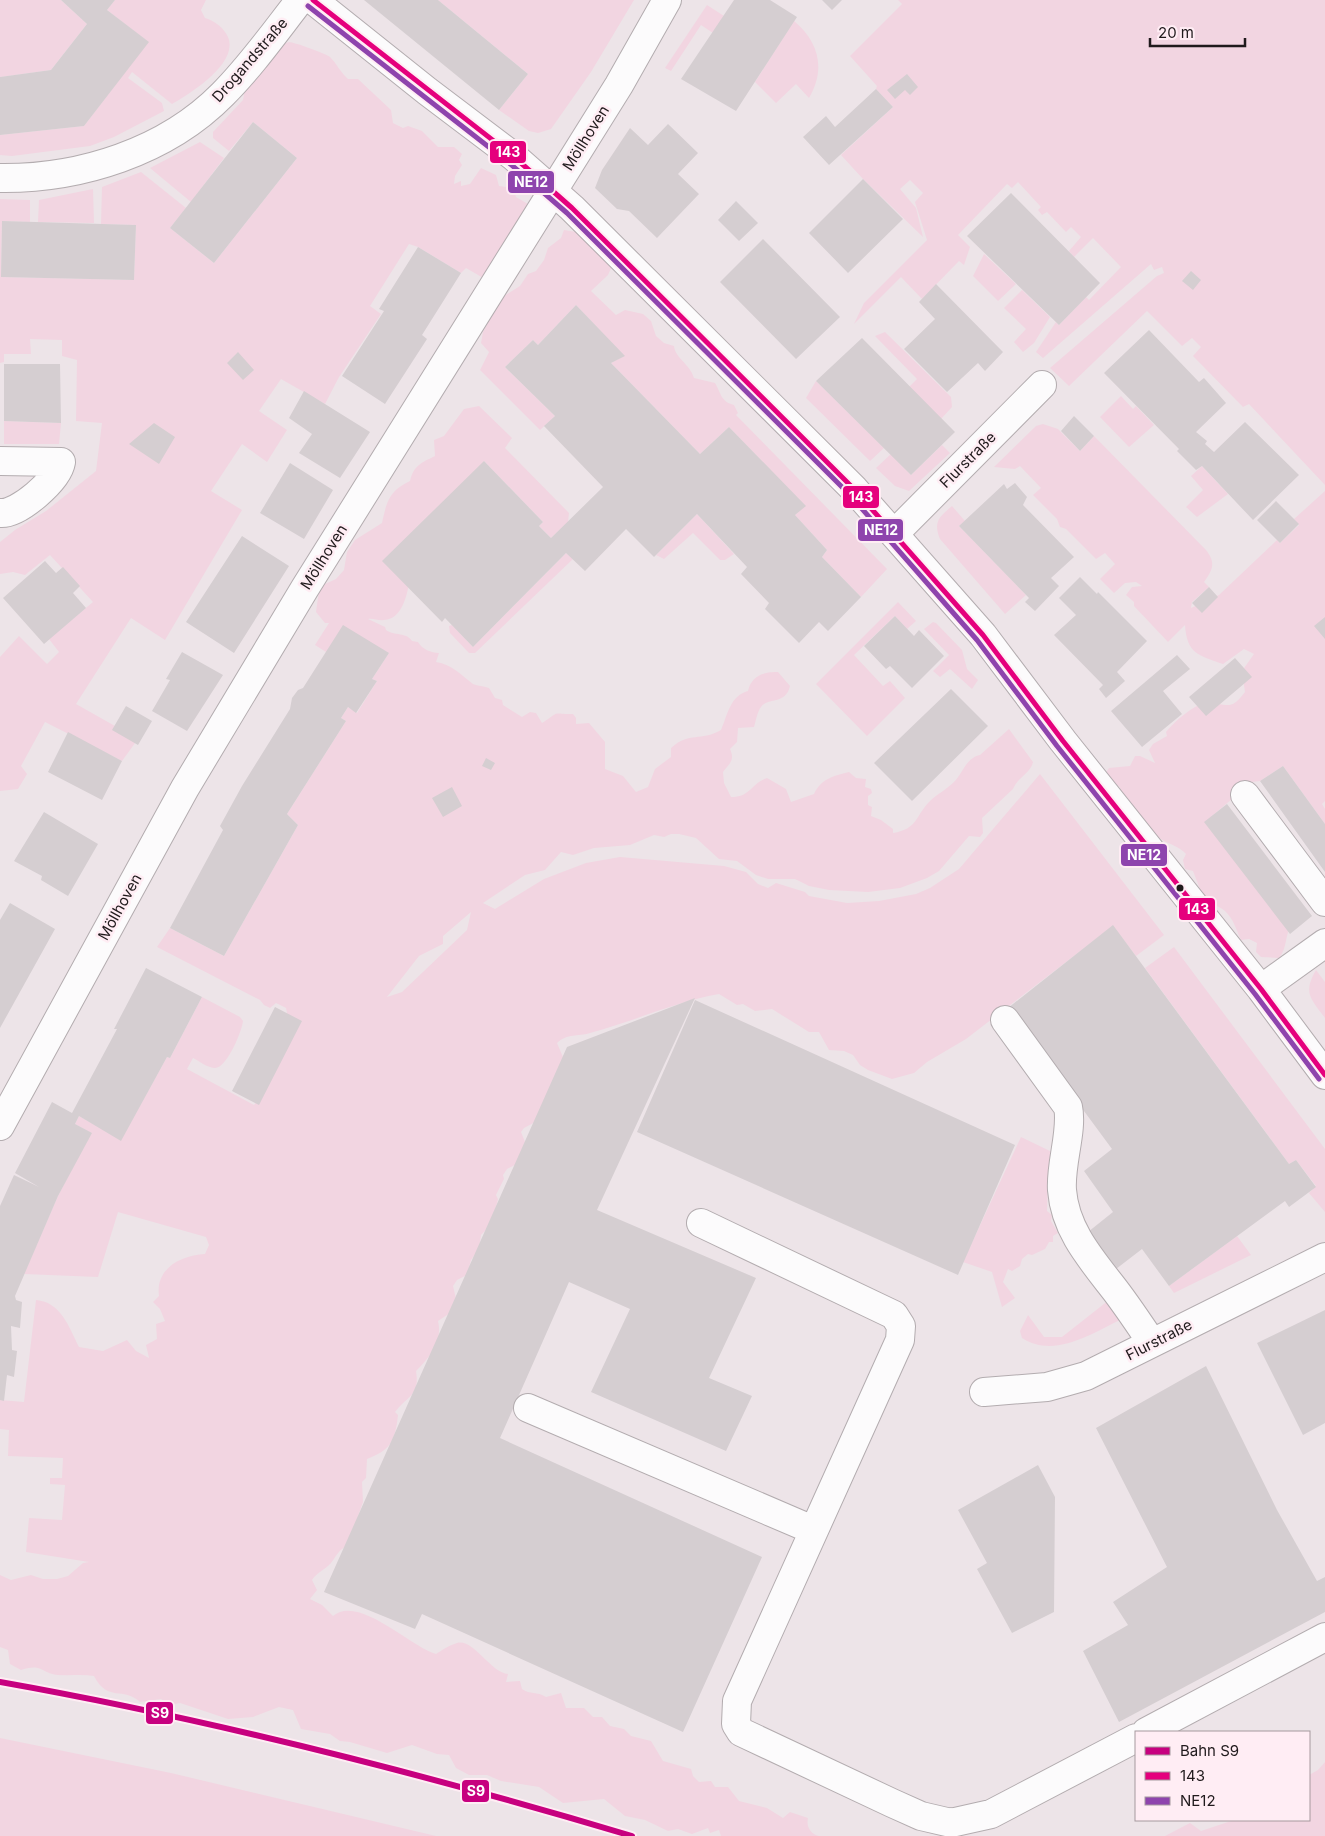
<svg xmlns="http://www.w3.org/2000/svg" width="1325" height="1836" viewBox="0 0 1325 1836" font-family="Inter,sans-serif">
<style>
.green{fill:#f2d5e1;fill-rule:evenodd}
.building{fill:#d5ced1}
.lines{fill:none;stroke-linecap:round;stroke-linejoin:round}
.minor-casing{stroke:#b3acaf;stroke-width:30}
.minor{stroke:#fcfbfc;stroke-width:28}
.bus-1-casing{stroke:#ffedf4;stroke-width:9}
.bus-2-casing{stroke:#ffedf4;stroke-width:9}
.bus-1{stroke:#e5007d;stroke-width:5}
.bus-2{stroke:#8e44ad;stroke-width:5}
.rail-1-casing{stroke:#ffedf4;stroke-width:10}
.rail-1{stroke:#c7007f;stroke-width:6}
.bus-dot{fill:#201a1c;stroke:#ffedf4;stroke-width:2}
.labels{text-anchor:middle;stroke-width:5;stroke-linejoin:round;paint-order:stroke}
.street-label{font-size:15px;fill:#201a1c;stroke:#ffedf4}
.line-badge{stroke:#ffedf4;stroke-width:2}
.badge-label{font-size:14px;text-anchor:middle;font-weight:bold;fill:#fff}
</style>
<rect width="100%" height="100%" fill="#ede4e8"/>
<path class="green" d="M0,0H61L87,24L51,70L0,77Z
M115,0H206L201,10L205,18C215,21 224,28 228,37C239,63 191,93 172,104L132,72L128,78L162,103L164,111L114,137L90,146L12,156L0,155V135L84,126L148,42L107,10Z
M438,0H634L591,72L551,129L538,133L529,131L499,110L528,74Z
M898,0H1325V485L1249,404L1243,407L1193,356L1201,347L1192,338L1182,346L1147,311L1069,386L1050,368L1157,276L1164,273L1162,267L1154,270L1151,264L1043,358L1036,352L1056,322L1059,325L1086,297L1089,300L1121,267L1093,238L1074,257L1069,251L1081,237L1071,227L1066,232L1047,212L1042,215L1038,210L1041,207L1018,182L1012,188L1007,184L958,235L970,247L964,265L959,261L922,299L901,277L854,324L864,303L927,240L915,202L923,193L910,180L900,189L916,208L923,237L863,179L841,155L893,107L876,89L877,86L850,56L902,4Z
M707,5L724,16L713,33L701,25L671,71L665,68Z
M794,21C819,42 826,69 809,98L796,84L776,103L755,82Z
M289,42C294,42 327,54 330,57C337,64 341,73 348,79H358L391,110L393,123L403,128L408,126L422,131L438,147H454L462,154L459,160L462,165L455,176L454,184L461,181V186L470,184L481,168L496,175L499,186L513,188L516,197L533,207L485,279L466,268L461,273L418,247L409,244L370,306L381,314L339,377L325,404L281,379L259,411L287,430L267,462L242,444L211,491L242,510L165,640L131,618L76,704L138,739L122,761L45,722L21,766L27,774L18,789L0,791V657L19,636L47,664L59,652L49,639L93,602L50,555L25,575L13,572L0,574V542L15,530L46,511L96,471L102,423L76,421L77,360L62,356V340L30,339L31,354H4V362L0,363V199L30,200V222L2,221L1,277L134,280L136,225L101,224L102,187L141,172L186,208L170,228L214,263L297,158L253,122L229,151L213,138V132L243,100L245,89L275,47Z
M200,142L224,158L191,202L150,168Z
M93,189L94,223L38,222L39,200Z
M564,230L582,233L612,266L608,275L591,291L616,315L625,310L643,314L651,321L656,336L664,343L674,346C675,358 690,364 694,378L715,383C721,393 721,402 734,405L738,413L736,415L887,569L861,597L822,557L827,550L795,515L805,506L729,427L700,454L611,363L624,356L576,305L538,345L533,340L505,367L555,416L540,430L480,370L489,352L481,343L483,332L501,298L520,286L528,274L536,271L544,260L548,248L561,238Z
M984,254L1016,284L998,301L973,276Z
M1022,290L1050,317L1034,343L1023,352L1014,342L1026,329L1004,308Z
M885,332L951,397L952,407L941,419L909,387L917,379L875,336Z
M816,381L884,448L870,461L806,398Z
M1121,396L1133,409L1136,406L1154,425L1129,447L1100,417Z
M479,406L512,438L505,448L569,513L568,522L551,538L539,526L543,522L484,461L410,579C407,594 403,619 384,620C379,621 373,618 368,619L385,627L386,630C394,636 407,632 412,641L418,642C422,649 431,653 439,653L436,662C452,664 462,676 473,684C478,686 483,686 489,688L495,698L502,700L503,705L522,717L530,712L536,713L542,723C562,710 550,714 573,714L576,718V724L589,723L605,742V769L623,776L636,792L648,787L655,769L671,757V748C690,731 700,742 721,730C728,714 730,696 748,691C751,676 765,671 778,672L790,686C786,705 768,697 761,707C757,712 756,721 754,727L738,728L737,742L730,749C735,760 730,763 723,772L724,783L731,797C751,797 750,784 767,778L786,789L791,802L814,794C821,779 833,776 849,772L856,778L866,779L865,787L871,789L872,793L868,796V805L872,807L871,816L881,820L893,829V833C918,829 915,816 930,801C937,794 946,790 954,782C963,773 966,758 980,755L1009,729L1033,762C1031,773 1017,778 1013,789L982,818L983,833L980,837L969,836L939,871L927,878L900,888L868,892L829,890L809,886L795,879H768L756,875L737,861L719,859L696,838L679,834H671L664,837L654,835L630,845L594,848L573,855L561,852L545,870L525,875L483,903L495,909L544,879L586,863L620,857L724,866L746,872L758,884L768,888L776,883L805,892L809,896L847,903L879,901L916,894L930,888L959,869L1040,774L1164,935L1136,956L1113,926L966,1039L927,1062L914,1073L892,1079L868,1070L860,1065L853,1055L844,1051L829,1050L819,1032H809L772,1009L755,1011L743,1004L737,1005L719,994C674,1002 632,1022 590,1033C577,1037 568,1033 557,1043L568,1069L539,1120L524,1128L521,1132L525,1142L517,1164L507,1169L503,1175L504,1179L496,1195L498,1199C495,1212 491,1226 481,1235L479,1249L471,1260L467,1275L457,1280L453,1286L457,1303L453,1311L438,1321C443,1341 430,1357 416,1371C420,1396 408,1395 395,1412L398,1415C395,1441 391,1450 367,1459L366,1478L362,1482L363,1502L348,1545C335,1552 336,1559 328,1566C322,1571 317,1573 312,1580L317,1590L310,1599L322,1605L333,1616C358,1594 411,1647 436,1654C442,1650 450,1645 457,1643C473,1638 491,1673 508,1674L506,1682L520,1681L522,1689C530,1695 537,1691 546,1697L561,1693L566,1708H584L593,1717H602L610,1726L624,1729L631,1736L651,1741L663,1761L691,1769L693,1776L699,1782L711,1781L715,1787H728L739,1801L767,1808L783,1818L790,1812L808,1818C806,1826 810,1834 819,1836H721L719,1830L710,1833L708,1828L692,1834L678,1829L668,1831L645,1820L625,1816L604,1799L563,1803L539,1787L501,1781L487,1775H469L456,1768L449,1755L437,1754L412,1745L387,1753L350,1742L340,1741L330,1734L301,1729L293,1710L279,1707L253,1717L228,1719L180,1703L170,1705L161,1699L140,1702C123,1686 108,1703 94,1676C82,1674 70,1676 58,1675C40,1673 43,1663 21,1670L10,1664L8,1650L0,1647V1575L11,1580L31,1575L43,1579H57L68,1576L83,1563L89,1562L26,1552L29,1518L62,1520L65,1485L50,1484V1478H62L63,1458L8,1456L9,1430L0,1429V1400L24,1402L36,1300C61,1302 69,1327 79,1347L103,1351L127,1340L136,1351L149,1358L146,1345L157,1339L156,1324L165,1321L160,1309L153,1302L159,1296C155,1268 182,1255 205,1254L209,1245L206,1237L118,1212L98,1277L24,1274L58,1196L91,1133L75,1124L79,1116L121,1140L167,1057L170,1058L202,997L240,1017L243,1021C242,1031 227,1068 215,1068C208,1068 199,1061 193,1058L187,1069L254,1105L257,1101L287,1013L286,1008L276,1003L270,1008L264,1005L260,1000L157,947L170,928L224,956L298,825L287,814L346,721L341,718L348,707L357,713L377,681L372,679L389,653L326,652L315,645L329,623H325L316,612L319,591L325,584L336,579L344,570L347,552L355,540L382,523C387,501 389,491 410,481C414,465 421,463 435,456L434,440L444,436L464,409ZM471,912L467,930L402,992L387,997L419,956L443,944V936Z
M4,421L61,423L59,444H4Z
M1043,424L1058,429L1080,451L1094,436L1206,550C1216,563 1213,569 1204,582L1209,587L1192,602L1191,608L1219,595L1277,540L1280,543L1299,525L1294,519L1325,491V801L1322,804L1325,809V824L1283,766L1260,781L1252,782L1212,816L1292,924C1284,936 1288,947 1279,958L1261,957L1256,952L1257,943L1249,939L1241,940C1232,919 1230,908 1205,902L1193,871L1185,869L1183,860L1186,854C1179,846 1168,844 1159,838C1144,826 1132,811 1120,797V787L1103,777L1109,768L1130,766L1135,756H1140L1155,763L1149,750L1153,744L1167,736L1166,732C1173,723 1195,703 1207,703C1228,703 1230,712 1245,692L1242,671L1254,654L1244,649L1223,664C1198,655 1187,654 1185,625L1168,642L1134,606V602L1126,595L1132,587L1142,586L1136,582L1125,583L1114,593L1100,579L1115,564L1105,553L1096,559L1066,529L1060,527L1057,519L1033,495L1041,488L1020,466L1015,469L994,467L1036,426Z
M942,445L950,453L909,491L895,486L876,468L891,454L911,475Z
M1202,466L1228,494L1197,517L1186,507L1203,490L1191,476Z
M952,506L965,521L959,526L1026,595L1005,614L940,539C933,522 939,517 952,506Z
M697,514L734,554L725,560H720L693,533L664,559L656,555Z
M566,553L573,559L475,653H469L450,633L449,626L452,625L473,647Z
M898,602L916,621L907,629L895,616L854,655L883,686L890,681L905,698L867,736L816,684Z
M933,622L936,623L962,650L967,669L978,680L972,689L950,669L940,677L933,671L949,655L924,629Z
M1174,947L1325,1149V1212L1309,1193L1316,1186L1296,1160L1289,1164L1145,968Z
M1316,970L1325,982V1018C1310,998 1303,993 1316,970Z
M1021,1137L1052,1152L1048,1178L1047,1211L1052,1215L1051,1221L1058,1233L1053,1236V1242H1049L1045,1249L1032,1255L1028,1254L1022,1259L1020,1266L1012,1271L1008,1269L1003,1282L1015,1298L1002,1307L992,1272L963,1262Z
M1237,1236L1251,1255L1174,1293L1169,1286Z
M1109,1300L1122,1319C1093,1333 1054,1359 1022,1338L1020,1331L1028,1315L1044,1337H1062Z
M0,1738L171,1773L436,1836H0Z
M1325,1762V1836H1165L1190,1823L1201,1831L1234,1820H1309V1775L1318,1770Z"/>
<path class="building" d="M61,0H115L107,10L149,42L84,126L0,135V77L51,70L87,24Z
M364,0H438L528,74L499,110Z
M734,0H770L797,17L736,111L681,79Z
M822,0H842L832,10Z
M907,74L918,87L910,95L905,90L895,99L887,90Z
M876,89L893,107L829,165L803,137L826,116L835,127Z
M253,122L297,158L214,263L170,228Z
M668,124L698,153L678,174L699,194L657,238L629,211L617,209L595,188L602,170L630,128L648,145Z
M863,179L903,219L848,273L809,233Z
M1011,193L1100,283L1059,325L967,236Z
M736,201L758,223L739,241L718,220Z
M2,221L136,225L134,280L1,277Z
M763,239L840,317L796,359L720,282Z
M418,247L461,273L422,335L427,339L385,404L342,376L384,311L379,309Z
M1191,271L1201,280L1193,290L1182,281Z
M936,284L1003,352L985,371L978,363L947,392L904,349L935,319L919,302Z
M576,305L625,356L611,363L700,454L729,427L806,506L795,515L827,550L822,557L861,597L828,631L819,622L799,643L765,609L769,603L741,574L747,567L697,514L654,557L626,529L585,571L566,553L473,647L445,618L442,622L382,561L484,461L543,522L539,526L551,538L603,487L544,426L555,416L505,367L533,340L538,345Z
M1149,330L1199,382L1204,378L1226,403L1196,432L1207,441L1205,444L1214,452L1245,422L1299,475L1253,520L1202,466L1196,470L1177,451L1179,449L1104,373Z
M862,338L955,432L911,475L816,381Z
M238,352L254,370L243,380L227,363Z
M4,364H60L61,423L4,421Z
M304,391L370,432L340,478L299,453L312,434L289,418Z
M1074,416L1094,436L1080,451L1061,431Z
M154,423L175,437L159,464L129,444Z
M290,463L333,490L304,539L260,513Z
M1015,483L1027,497L1023,505L1074,557L1051,578L1059,586L1035,611L1025,602L1029,598L959,526L1004,484L1007,489Z
M1276,501L1299,524L1280,543L1257,520Z
M242,536L289,566L234,653L186,622Z
M45,561L56,573L63,567L80,586L73,593L86,608L44,644L3,598Z
M1080,577L1097,594L1098,592L1147,641L1117,672L1125,681L1106,698L1099,689L1103,685L1054,635L1076,615L1059,598Z
M1209,587L1218,597L1202,613L1192,603Z
M895,616L914,636L919,630L944,656L912,688L890,666L886,669L864,646Z
M1325,617V639L1314,626Z
M343,625L389,653L372,679L377,681L356,713L348,707L341,718L346,721L287,814L298,825L224,956L170,928L223,830L220,826L242,786L290,709L292,698L298,690L303,688Z
M182,652L223,675L187,731L152,711L170,680L166,679Z
M1177,655L1190,669L1163,691L1182,714L1142,747L1111,711Z
M1235,658L1252,677L1206,716L1189,697Z
M951,689L988,726L912,801L874,763Z
M126,706L152,721L138,745L112,730Z
M68,732L122,761L102,800L48,772Z
M486,758L495,763L491,770L482,766Z
M1283,766L1325,824V872L1260,781Z
M452,787L462,806L443,817L432,798Z
M1227,804L1312,916L1290,934L1204,822Z
M44,812L98,844L68,896L41,880L42,876L14,861Z
M10,903L55,929L0,1028V920Z
M1113,925L1289,1164L1296,1160L1316,1187L1289,1207L1285,1201L1169,1286L1142,1249L1116,1269L1088,1232L1113,1212L1084,1171L1112,1149L1008,1008Z
M146,968L202,997L170,1058L167,1057L121,1141L79,1116L75,1124L92,1133L58,1196L15,1296L16,1300L22,1302L20,1328L11,1326L12,1350L17,1351L14,1377L7,1375L4,1401L0,1400V1206L14,1175L39,1187L15,1173L52,1102L72,1113L117,1029H114Z
M695,998L597,1210L756,1278L709,1378L752,1396L726,1451L591,1392L630,1309L569,1282L500,1438L762,1557L683,1732L422,1614L415,1629L324,1592L567,1047Z
M695,1000L1015,1145L958,1275L637,1132Z
M275,1007L302,1021L259,1105L232,1091Z
M1325,1310V1423L1303,1435L1257,1343Z
M1206,1366L1277,1510L1317,1581L1325,1577V1612L1119,1722L1083,1651L1128,1625L1113,1602L1167,1567L1096,1428Z
M1038,1465L1055,1497L1054,1612L1012,1633L977,1569L987,1563L958,1510Z"/>
<g class="lines">
<defs>
<path id="minor" d="M313,0L427,91L513,156L572,208L854,489L983,635L1063,741L1261,989L1325,1075
M0,178C80,179 166,152 223,94C251,66 275,32 300,0
M0,461L61,462C58,480 18,515 0,513
M894,534L1042,385
M1245,795L1325,902
M1261,989L1325,943
M1005,1020L1068,1107C1073,1130 1060,1164 1062,1190C1065,1230 1091,1259 1115,1290C1128,1307 1140,1325 1152,1343
M0,1126L185,788L305,588L619,85L667,0
M701,1223L894,1315L901,1326L900,1340L737,1701L736,1724L741,1732L892,1803L921,1816L951,1823L991,1814L1136,1738
M984,1392L1047,1387L1086,1376L1325,1257
M528,1408L813,1530
M1146,1732L1325,1637"/>
</defs>
<use href="#minor" class="minor-casing"/>
<use href="#minor" class="minor"/>
<defs>
<path id="bus-1" d="M313,0L513,156L572,208L854,489L983,635L1063,741L1261,989L1325,1075"/>
<path id="bus-2" d="M308,6L508,162L567,213L849,494L977,640L1057,746L1255,994L1319,1079"/>
</defs>
<use href="#bus-1" class="bus-1-casing"/>
<use href="#bus-2" class="bus-2-casing"/>
<use href="#bus-1" class="bus-1"/>
<use href="#bus-2" class="bus-2"/>
<defs>
<path id="rail-1" d="M0,1682C214,1720 424,1774 632,1836"/>
</defs>
<use href="#rail-1" class="rail-1-casing"/>
<use href="#rail-1" class="rail-1"/>
</g>
<circle class="bus-dot" cx="1180" cy="888" r="4.5"/>
<g class="labels">
<g class="street-label">
<text transform="translate(250 60) rotate(-49)" y="5">Drogandstraße</text>
<text transform="translate(586 138) rotate(-58)" y="5">Möllhoven</text>
<text transform="translate(968 460) rotate(-45)" y="5">Flurstraße</text>
<text transform="translate(324 557) rotate(-58)" y="5">Möllhoven</text>
<text transform="translate(120 907) rotate(-61)" y="5">Möllhoven</text>
<text transform="translate(1159 1340) rotate(-27)" y="5">Flurstraße</text>
</g>
</g>
<g class="line-badge">
<rect x="489" y="140" width="38" height="24" rx="5" fill="#e5007d"/>
<rect x="507" y="170" width="48" height="24" rx="5" fill="#8e44ad"/>
<rect x="842" y="485" width="38" height="24" rx="5" fill="#e5007d"/>
<rect x="857" y="518" width="47" height="24" rx="5" fill="#8e44ad"/>
<rect x="1120" y="843" width="48" height="24" rx="5" fill="#8e44ad"/>
<rect x="1178" y="897" width="38" height="24" rx="5" fill="#e5007d"/>
<rect x="145" y="1701" width="29" height="24" rx="5" fill="#c7007f"/>
<rect x="461" y="1779" width="29" height="24" rx="5" fill="#c7007f"/>
</g>
<g class="badge-label">
<text x="508" y="157">143</text>
<text x="531" y="187">NE12</text>
<text x="861" y="502">143</text>
<text x="881" y="535">NE12</text>
<text x="1144" y="860">NE12</text>
<text x="1197" y="914">143</text>
<text x="160" y="1718">S9</text>
<text x="476" y="1796">S9</text>
</g>
<rect x="1135" y="1731" width="175" height="90" fill="#ffedf4" stroke="#a6999e"/>
<rect x="1145" y="1747" width="25" height="8" fill="#c7007f" stroke="#a6999e"/>
<text x="1180" y="1756" font-size="15" fill="#201a1c">Bahn S9</text>
<rect x="1145" y="1772" width="25" height="8" fill="#e5007d" stroke="#a6999e"/>
<text x="1180" y="1781" font-size="15" fill="#201a1c">143</text>
<rect x="1145" y="1797" width="25" height="8" fill="#8e44ad" stroke="#a6999e"/>
<text x="1180" y="1806" font-size="15" fill="#201a1c">NE12</text>
<path d="M1150 38v8h95v-8" fill="none" stroke="#201a1c" stroke-width="2.5"/>
<text x="1158" y="38" font-size="15" fill="#201a1c" stroke="#ffedf4" stroke-width="4" paint-order="stroke">20 m</text>
</svg>
